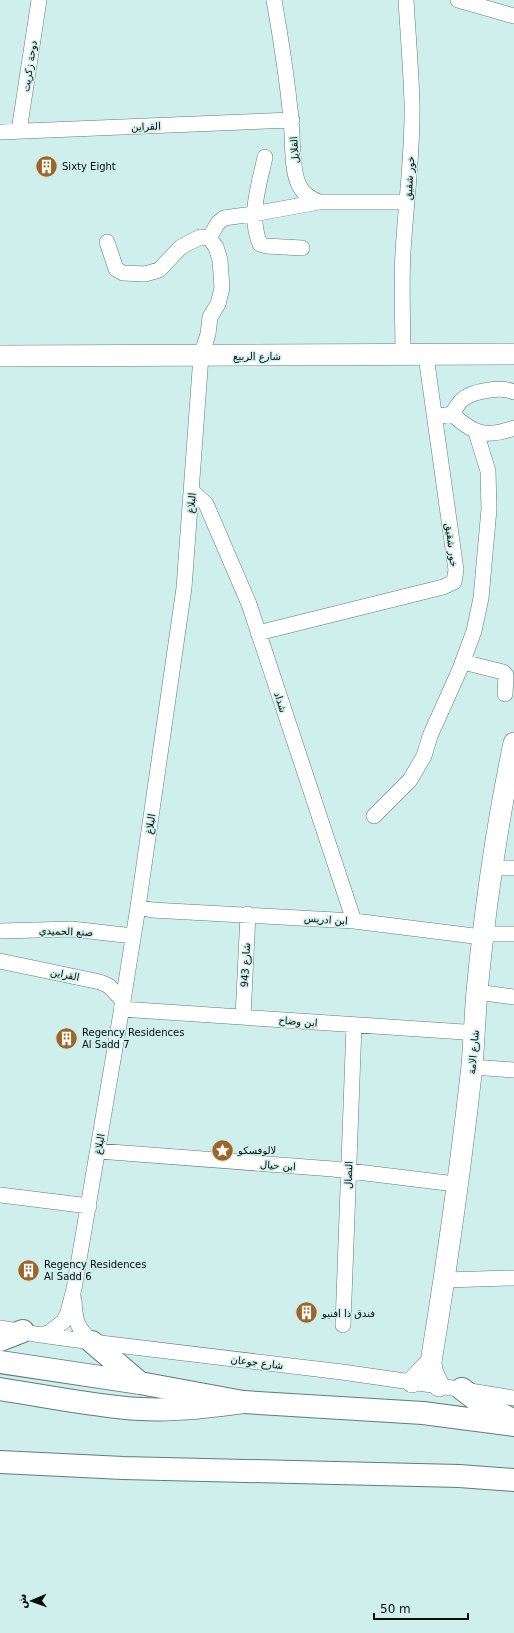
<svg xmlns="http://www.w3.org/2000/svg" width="514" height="1633" viewBox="0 0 514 1633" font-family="'DejaVu Sans','Noto Sans Arabic',sans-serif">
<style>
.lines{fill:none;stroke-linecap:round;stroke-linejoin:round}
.street-casing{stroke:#5f7c7a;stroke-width:16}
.secondary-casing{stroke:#5f7c7a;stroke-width:22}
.primary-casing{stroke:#5f7c7a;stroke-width:24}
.highway-casing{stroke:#5f7c7a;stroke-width:24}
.street{stroke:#fff;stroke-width:15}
.secondary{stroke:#fff;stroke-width:21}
.primary{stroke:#fff;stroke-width:22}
.highway{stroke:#fff;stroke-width:22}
.labels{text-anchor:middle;stroke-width:3;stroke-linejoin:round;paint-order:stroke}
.street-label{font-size:10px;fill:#050f0e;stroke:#cfefed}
.poi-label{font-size:10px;fill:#050f0e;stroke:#cfefed;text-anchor:start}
</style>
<rect width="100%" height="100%" fill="#cfefed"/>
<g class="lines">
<defs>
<path id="street" d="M274,0C281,39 287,79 291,118C293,136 291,170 299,185C303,194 310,198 319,202H407
M458,0L514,16
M19,131L39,0
M0,132L292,120
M265,157C259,186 248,215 260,244L266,246L302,248
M209,238L218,223L224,218L253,214L319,202
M403,356C403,321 401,287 403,252C406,202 413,153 412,103C411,69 408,34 406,0
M452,414C474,434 485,438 514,428
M435,417L452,414C455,410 457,405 461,401C470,391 502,386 514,392
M192,491L206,504L249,604L354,921
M258,633L443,587L454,582L456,570L426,356
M463,662L503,672L506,675L505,694
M374,816L410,780L424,756L430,736L460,669L474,631L481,598L489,509L488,471L476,432
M493,868H514
M138,907L152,910L354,921L474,936L484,934H514
M0,931L72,929L133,936
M0,961L100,982L109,986L123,1001
M477,992L514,997
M121,1009L464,1032L475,1034
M243,1017L248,914
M472,1067L514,1070
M98,1151L333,1169L447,1183L458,1186
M0,1195L89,1206
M445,1280L514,1278
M74,1300C75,1321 77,1328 92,1342
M343,1325L354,1025
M0,1328L41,1335L92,1342L342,1372L439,1386L514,1398
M41,1335L50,1332L64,1321L68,1312L74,1289L123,1001L138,907L184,588L201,356L208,334L210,317L218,304L222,288L220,260L216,247L209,238L200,237L181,247L159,270L145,274L123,273L116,269L107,242"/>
<path id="secondary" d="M0,356L514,354
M412,1382L431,1362
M439,1386L432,1371L431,1362C447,1264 461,1165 472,1066C474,1041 475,1016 477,991C485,908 497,824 514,743"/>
<path id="primary" d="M0,1340L23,1331
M92,1342L140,1383
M0,1362L140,1383L243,1402L423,1413L514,1425
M462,1389L483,1405L509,1418
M0,1462L123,1468L459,1476L514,1480"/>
<path id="highway" d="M0,1389C46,1396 93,1406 140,1409C175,1411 209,1407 243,1402"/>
</defs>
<use href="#street" class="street-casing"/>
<use href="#secondary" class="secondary-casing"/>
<use href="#primary" class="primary-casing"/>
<use href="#highway" class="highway-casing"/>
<use href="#street" class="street"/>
<use href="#secondary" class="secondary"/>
<use href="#primary" class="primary"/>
<use href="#highway" class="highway"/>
</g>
<defs>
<symbol id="building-disc" viewBox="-11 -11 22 22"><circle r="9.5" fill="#a06526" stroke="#cfefed"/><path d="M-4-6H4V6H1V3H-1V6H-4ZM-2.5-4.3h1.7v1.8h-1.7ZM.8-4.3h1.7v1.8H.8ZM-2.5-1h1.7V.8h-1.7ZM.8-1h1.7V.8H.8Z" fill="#fff"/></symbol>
<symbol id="sight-disc" viewBox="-11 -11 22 22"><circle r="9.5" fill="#a06526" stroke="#cfefed"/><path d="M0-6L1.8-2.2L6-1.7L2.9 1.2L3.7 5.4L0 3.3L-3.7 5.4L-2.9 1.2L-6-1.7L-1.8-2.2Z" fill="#fff"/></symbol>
</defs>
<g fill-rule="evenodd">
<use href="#building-disc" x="34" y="154" width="25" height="25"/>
<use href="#building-disc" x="54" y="1026" width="25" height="25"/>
<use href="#sight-disc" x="210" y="1138" width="25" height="25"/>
<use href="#building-disc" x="16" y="1258" width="25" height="25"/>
<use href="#building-disc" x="294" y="1300" width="25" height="25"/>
</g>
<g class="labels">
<g class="street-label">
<text transform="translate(29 66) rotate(-81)" y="4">دوحة زكريت</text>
<text transform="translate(146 126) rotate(-2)" y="4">القراين</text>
<text transform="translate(294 150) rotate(-94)" y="4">القلايل</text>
<text transform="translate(409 178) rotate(-86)" y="4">خور شقيق</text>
<text x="257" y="360">شارع الربيع</text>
<text transform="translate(191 503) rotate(-85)" y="4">البلاغ</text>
<text transform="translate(452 545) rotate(83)" y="4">خور شقيق</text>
<text transform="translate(281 702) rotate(72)" y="4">شداد</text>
<text transform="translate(150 824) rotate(-82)" y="4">البلاغ</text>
<text transform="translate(326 919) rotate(4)" y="4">ابن ادريس</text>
<text transform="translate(66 931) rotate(2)" y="4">صنع الحميدي</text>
<text transform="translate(245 965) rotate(-87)" y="4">شارع 943</text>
<text transform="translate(65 974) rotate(11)" y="4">القراين</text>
<text transform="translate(298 1021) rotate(4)" y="4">ابن وضاح</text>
<text transform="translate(473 1052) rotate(-85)" y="4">شارع الامة</text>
<text transform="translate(99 1144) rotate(-81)" y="4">البلاغ</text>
<text transform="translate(278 1165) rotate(4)" y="4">ابن حيال</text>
<text transform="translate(348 1175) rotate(-88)" y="4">النصال</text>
<text transform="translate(257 1362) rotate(7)" y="4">شارع جوعان</text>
</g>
<g class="poi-label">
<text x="62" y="170">Sixty Eight</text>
<text x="82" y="1036">Regency Residences<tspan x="82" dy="12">Al Sadd 7</tspan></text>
<text x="238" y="1154">لالوفسكو</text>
<text x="44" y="1268">Regency Residences<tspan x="44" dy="12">Al Sadd 6</tspan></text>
<text x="322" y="1317">فندق ذا افنيو</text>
</g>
</g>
<g transform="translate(32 1601) rotate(268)" stroke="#cfefed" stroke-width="3" paint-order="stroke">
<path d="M0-3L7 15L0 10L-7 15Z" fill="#050f0e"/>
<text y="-6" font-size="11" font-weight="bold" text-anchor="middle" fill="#050f0e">ش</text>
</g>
<path d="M374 1613v6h94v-6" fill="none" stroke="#050f0e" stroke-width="2"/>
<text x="380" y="1613" font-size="12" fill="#050f0e" stroke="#cfefed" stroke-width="3" paint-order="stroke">50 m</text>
</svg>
